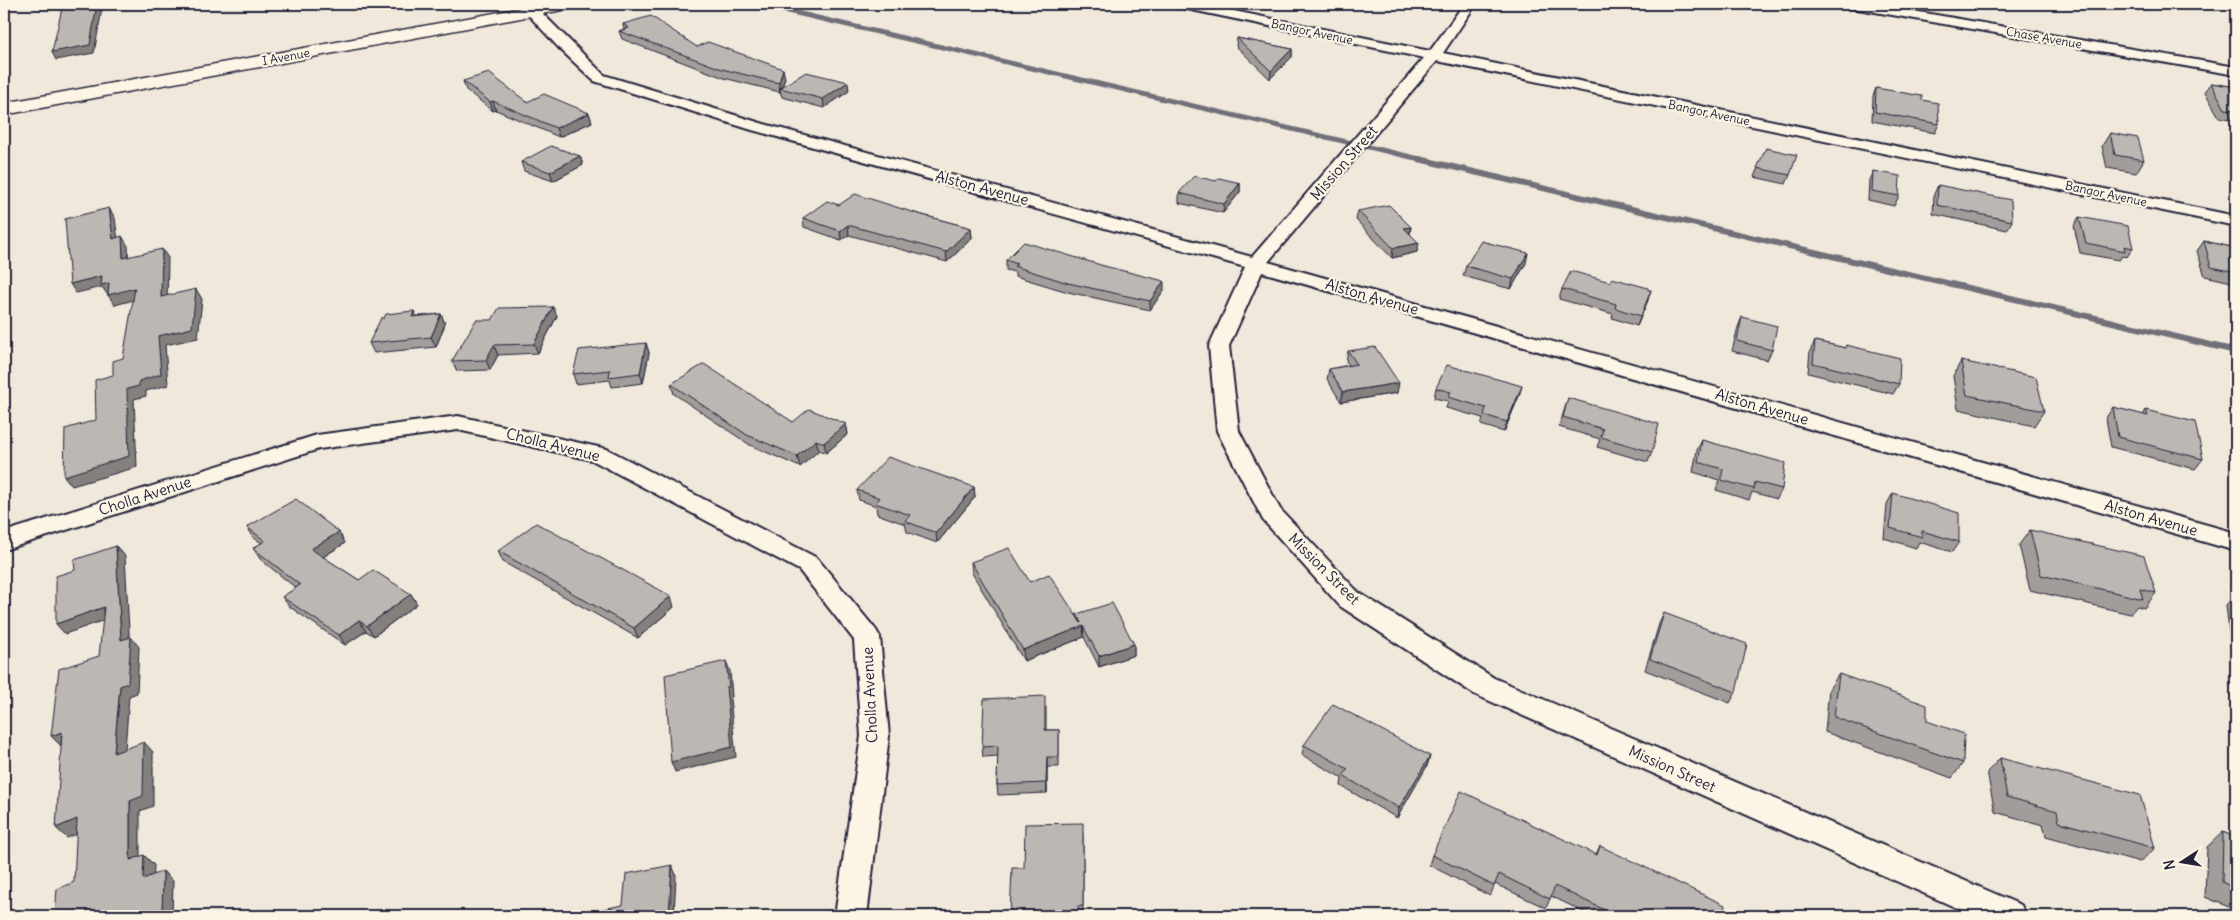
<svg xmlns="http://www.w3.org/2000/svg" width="2240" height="920" viewBox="0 0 2240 920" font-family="Delius,sans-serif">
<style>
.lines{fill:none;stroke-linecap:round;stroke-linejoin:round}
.stream-far1{stroke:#716f79;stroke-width:5}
.stream{stroke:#716f79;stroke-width:6}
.street-casing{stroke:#22223b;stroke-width:4}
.secondary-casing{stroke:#22223b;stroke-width:3}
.street{fill:#fcf5e5;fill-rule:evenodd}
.secondary{fill:#fcf5e5;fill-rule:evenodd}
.wall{fill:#a29d9a;stroke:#22223b}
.shaded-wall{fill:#84807d;stroke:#22223b}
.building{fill:#bcb7b3;stroke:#22223b}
.labels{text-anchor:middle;stroke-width:4.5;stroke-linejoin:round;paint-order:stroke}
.far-street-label{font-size:12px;fill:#22223b;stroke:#fcf5e5}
.street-label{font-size:15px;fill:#22223b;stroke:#fcf5e5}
</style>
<rect width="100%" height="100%" fill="#efe8db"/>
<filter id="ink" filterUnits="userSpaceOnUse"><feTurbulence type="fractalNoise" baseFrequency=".02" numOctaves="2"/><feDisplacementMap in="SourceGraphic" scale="10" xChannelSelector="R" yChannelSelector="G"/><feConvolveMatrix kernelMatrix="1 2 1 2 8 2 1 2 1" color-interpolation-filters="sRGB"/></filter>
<g filter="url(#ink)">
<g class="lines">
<path class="stream-far1" d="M758,4L1424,160"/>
<path class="stream" d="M1419,159L2236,351"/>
<defs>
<path id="street" d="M1176,4H1200L1430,51L1464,4H1476L1443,53L2236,216V226L1437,61L1268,262L2236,533V551L1262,272L1229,346L1239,431L1280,509L1358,592L1494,678L2021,905L2026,916H1975L1474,694L1340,606L1263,520L1217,431L1209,346L1245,267L752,130L594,81L558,47L525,11L527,8H537L604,75L764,124L1252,257L1424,58L1182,8L1177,7Z
M1846,4H1873L2236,67V75L1852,8L1847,7Z
M458,416L607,449L817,558L876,630L880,637L889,736L867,916H835L861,736L854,640L799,570L592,460L458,430L319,449L4,550V532L317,435Z"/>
<path id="secondary" d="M543,4H576L574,7L568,9L4,115V103Z"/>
</defs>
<use href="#street" class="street-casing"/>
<use href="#secondary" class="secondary-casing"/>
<use href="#street" class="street"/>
<use href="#secondary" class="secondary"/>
</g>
<path class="wall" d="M1617,4H1646L1645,6L1618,5Z
M623,24L697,47L785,78L782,87L849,91L824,108L782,97L780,91V92L724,78L622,39L619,31L624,29Z
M1237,38L1292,49V57L1270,79L1236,46Z
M463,81L527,102L589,113L592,122L559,137L496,110L493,111L466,90Z
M2211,83L2236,87V120L2219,117L2205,92Z
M1876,88L1922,100L1939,124L1935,133L1872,121L1873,96Z
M2110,133L2144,160L2136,173L2107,168L2102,146Z
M1766,148L1790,175L1786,184L1754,177Z
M580,156L583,165L553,181L524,171L521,162Z
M1873,171L1899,196L1894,206L1868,200L1869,180Z
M1216,181L1240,183V192L1223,213L1179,203V193Z
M1938,185L2012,221L2007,230L1933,214L1934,194Z
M1358,211L1411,227L1410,233L1417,252L1392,258L1356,220Z
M915,213L971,228L972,238L947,262L849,235L841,240L804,227L803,218Z
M2079,217L2133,248L2127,257L2122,256L2119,260L2080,253L2074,226Z
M2204,241L2236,248V283L2205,276L2197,251Z
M1006,260L1104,266L1164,290L1150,310L1068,292L1015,276V272L1006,270Z
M1526,263L1511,289L1463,276L1466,266Z
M1562,289L1648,300L1637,326L1612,318L1613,314L1559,299Z
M553,307L557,316L538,353L498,355L490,370L457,371L452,361L492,320Z
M414,311L416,316L441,314L445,324L436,347L374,353L369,343Z
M1742,317L1772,350L1767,360L1732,351L1738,327Z
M1815,341L1845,348L1846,345L1899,384L1893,394L1808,373L1810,351Z
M646,343L649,353L643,383L612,387L610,380L576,384L573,374Z
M1348,351L1397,393L1341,402L1327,379L1329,369L1349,365L1346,361Z
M1961,361L2044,411L2034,426L1958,409L1953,376Z
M671,384L793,422L846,424L848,434L826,453L819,450L800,467L750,445L674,394Z
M1436,388L1519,396L1504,432L1481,425L1483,418L1446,408L1448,401L1434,398Z
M1568,398L1652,452L1648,462L1597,447L1600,439L1559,427Z
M2113,407L2143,415L2146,410L2203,459L2195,469L2111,447L2106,418Z
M1702,440L1782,489L1777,499L1752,492L1749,500L1716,490L1719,480L1693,472L1697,450Z
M974,487L975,497L937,543L907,532L905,524L877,514L876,506L859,500L857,490Z
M1893,493L1959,542L1952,552L1919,542L1916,548L1884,538L1887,504Z
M247,527L345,543L323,557L359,580L411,594L417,604L374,636L366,631L345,645L290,607L282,597L296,588L260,559L253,548L262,543L254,538Z
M2030,530L2156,593L2144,608L2137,606L2130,614L2030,590L2019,545Z
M498,551L674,607L638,638L503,562Z
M971,562L1030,582L1077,616V614L1134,644V655L1099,667L1084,637L1024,661L972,573Z
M2235,595H2236V643L2230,641L2226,605Z
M1664,613L1736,692L1730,703L1645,670L1659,624Z
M1839,674L1927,721L1963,763L1952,778L1825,732L1829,689Z
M1046,707V730H1059V767H1047V793L998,795L997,785L998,756L983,757L982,747Z
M1304,745L1430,756L1427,766L1397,818L1341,786L1342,778L1302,755Z
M2000,758L2155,848L2140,862L2046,836L2043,825L1995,812L1987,772Z
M2223,832L2236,838V910L2205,897L2207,847Z
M1083,833V915H1078L1024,868Z
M1600,846L1722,916H1592L1551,896L1546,908L1495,884L1490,896L1429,865L1432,855L1596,854Z"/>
<path class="shaded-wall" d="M96,4H99L102,9L94,53L56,60L52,52Z
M1292,49V57L1270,79L1271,71Z
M783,69L785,78L781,89L780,88V92L779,83Z
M848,82L849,91L824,108L823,99Z
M493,101L496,110L493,111L490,102Z
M589,113L592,122L559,137L556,128Z
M580,156L583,165L553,181L550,172Z
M1240,183V192L1223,213L1224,204Z
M109,208L115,218L119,248L113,239Z
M848,225L849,235L841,240L840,231Z
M1411,227L1409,236L1404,228Z
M971,228L972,238L947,262L946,252Z
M122,236L128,246L129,268L123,258Z
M1419,243L1417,252L1392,258L1393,248Z
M162,249L168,258L167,307L161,297Z
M1528,253L1526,263L1511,289L1513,279Z
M102,276L109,283L135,288L141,298L115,305L102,287L76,293L70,284Z
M1164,281V290L1150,310V301Z
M196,289L202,299L198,338L165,345L168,385L146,391V396L134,399L137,467L72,486L64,476L127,389L139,381L158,336Z
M1651,290L1648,300L1637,326L1641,316Z
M553,307L557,316L538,353L534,344Z
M414,311L419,321L412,317Z
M441,314L445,324L436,347L431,337Z
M646,343L649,353L643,383L640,373Z
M494,345L498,355L490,370L486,360Z
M1399,383L1397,393L1341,402L1343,392Z
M1522,386L1519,396L1504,432L1507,422Z
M846,424L848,434L826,453L824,443Z
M816,440L819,450L800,467L797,456Z
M974,487L975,497L937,543L936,533Z
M339,532L345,543L318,560L311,549Z
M116,546L125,556L130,650L121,640Z
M411,594L417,604L374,636L367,626Z
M671,596L674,607L638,638L634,628Z
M104,607L113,617L65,634L56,624Z
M359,620L366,631L345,645L339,635Z
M1083,626L1084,637L1024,661L1023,650Z
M131,637L139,647L137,693L129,696L124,763L114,753L120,686Z
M1134,644V655L1099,667V656Z
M726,661L730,671L732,697L730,698L736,757L675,772L671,762L726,687Z
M62,732L61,746L51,736Z
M144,742L153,752V806L140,811V870L130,860V801Z
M1430,756L1427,766L1397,818L1399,808Z
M1047,757V793L1046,783Z
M77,819L88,829L67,838L56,828Z
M144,855L154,865L153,889L143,879Z
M672,865L676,875L674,916H669Z
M163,871L173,881L172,916H162Z"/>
<path class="building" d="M63,4H97L90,45L52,52Z
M651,16L697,47L708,42L783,69L779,83L722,69L619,31L629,28L623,24Z
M1237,38L1292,49L1271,71Z
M806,72L848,82L823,99L780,88Z
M489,73L527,102L544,94L589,113L556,128L493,101L490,102L463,81Z
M2211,83L2236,87V110L2225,109Z
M1876,88L1922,96V100L1938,103L1939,124L1875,112Z
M2110,133L2138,138L2144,160L2115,155Z
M551,146L580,156L550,172L521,162Z
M1766,148L1797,155L1790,175L1757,168Z
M1873,171L1900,176L1899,196L1872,191Z
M1194,176L1216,181L1219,178L1240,183L1224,204L1179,193Z
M1938,185L2011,200L2012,221L1937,205Z
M855,194L915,213L971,228L946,252L848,225L840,231L803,218L827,201L839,205Z
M1389,205L1411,227L1404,228L1419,243L1393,248L1358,211Z
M109,208L113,239L122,236L123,258L162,249L161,297L196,289L192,328L158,336L161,374L139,381V386L127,389L129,456L64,476L65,429L96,420L95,380L113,375V361L123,358L135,288L108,295L109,283L101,285L102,276L70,284L65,219Z
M2079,217L2128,226L2133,248L2124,246L2125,251L2086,243Z
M1481,241L1528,253L1513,279L1466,266Z
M2204,241L2236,248V272L2211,267Z
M1024,242L1104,266L1164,281L1150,301L1068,283L1014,266L1017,264L1006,260Z
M1571,271L1610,282L1612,278L1648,288V290H1651L1641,316L1615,308L1616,304L1562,289Z
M553,307L534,344L494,345L486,360L452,361L476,320H492L499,308Z
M414,311L412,317L441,314L431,337L369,343L381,318H384L386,314Z
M1742,317L1777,326L1772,350L1737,341Z
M1815,341L1846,348V345L1900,358L1899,384L1813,363Z
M646,343L640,373L609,377L610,370L573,374L579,350Z
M1375,347L1399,383L1343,392L1329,369L1357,364L1348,351Z
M1961,361L2036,377L2044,411L1967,395Z
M704,364L793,422L809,409L846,424L824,443L816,440L797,456L747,435L671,384Z
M1447,365L1522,386L1507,422L1484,415L1486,408L1448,397L1451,392L1436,388Z
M1568,398L1659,424L1652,452L1601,437L1603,429L1563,417Z
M2113,407L2148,416L2146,410L2195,422L2203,459L2118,437Z
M1702,440L1785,463L1782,489L1755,482L1754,489L1721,480L1723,469L1698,462Z
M888,457L974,487L936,533L905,521L910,515L875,503L880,498L857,490Z
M1893,493L1959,513V542L1922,531V537L1890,528Z
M296,499L339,532L311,549L359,580L373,570L411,594L367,626L359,620L339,635L282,597L300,585L253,548L265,541L247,527Z
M536,523L671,596L634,628L498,551Z
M2030,530L2144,556L2156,593L2140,589L2143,599L2041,575Z
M116,546L121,640L131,637L128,683L120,686L114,753L144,742L143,796L130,801V860L144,855L143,879L163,871L162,916H55L57,889L74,882L77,819L56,828L62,732L51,736L59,669L99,656L104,607L56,624V576L75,570L74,560Z
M1009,548L1030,582L1049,574L1081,623L1077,614L1112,603L1134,644L1099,656L1083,626L1023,650L971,562Z
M1664,613L1747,644L1736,692L1650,659Z
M726,661L729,687H726L732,747L671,762L665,675Z
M1839,674L1927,705V721L1964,734L1963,763L1834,717Z
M1045,696V730H1059V757H1047L1046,783L997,785L998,746L982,747L984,699Z
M1333,704L1430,756L1399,808L1343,776L1348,769L1304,745Z
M2000,758L2140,795L2155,848L2059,822L2057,811L2007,797Z
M1461,791L1597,855L1600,846L1725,905L1722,916H1617L1555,886L1550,899L1499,874L1494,886L1432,855Z
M1083,823V906H1078V916H1010L1012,868H1024L1025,824Z
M2223,832L2236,838V889L2222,882Z
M672,865L669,916H602L603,909L623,905L626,874Z"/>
</g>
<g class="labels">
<g class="far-street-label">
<text transform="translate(1312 32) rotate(12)" y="4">Bangor Avenue</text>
<text transform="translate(2044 38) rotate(10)" y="4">Chase Avenue</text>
<text transform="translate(286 57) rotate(-10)" y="4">I Avenue</text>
<text transform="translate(1709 113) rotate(12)" y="4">Bangor Avenue</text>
<text transform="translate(2106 194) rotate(12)" y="4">Bangor Avenue</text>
</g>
<g class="street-label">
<text transform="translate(1344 163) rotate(-49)" y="5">Mission Street</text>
<text transform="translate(982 188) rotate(15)" y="5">Alston Avenue</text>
<text transform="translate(1372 297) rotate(16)" y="5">Alston Avenue</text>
<text transform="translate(1762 407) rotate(16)" y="5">Alston Avenue</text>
<text transform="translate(553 445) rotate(14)" y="5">Cholla Avenue</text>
<text transform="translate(145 496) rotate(-18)" y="5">Cholla Avenue</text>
<text transform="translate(2151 518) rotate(16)" y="5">Alston Avenue</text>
<text transform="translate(1324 569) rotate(45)" y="5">Mission Street</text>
<text transform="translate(870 695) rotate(-93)" y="5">Cholla Avenue</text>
<text transform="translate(1672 769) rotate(24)" y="5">Mission Street</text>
</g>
</g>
<rect width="2240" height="920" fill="none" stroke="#fcf5e5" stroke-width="20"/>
<rect x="10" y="10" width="2220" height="900" fill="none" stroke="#22223b" stroke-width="2" filter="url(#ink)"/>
<g transform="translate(2182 862) rotate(258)" stroke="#fcf5e5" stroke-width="4" paint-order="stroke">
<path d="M0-4L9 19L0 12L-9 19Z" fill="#22223b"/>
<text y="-8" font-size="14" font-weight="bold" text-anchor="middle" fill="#22223b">N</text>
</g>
</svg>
